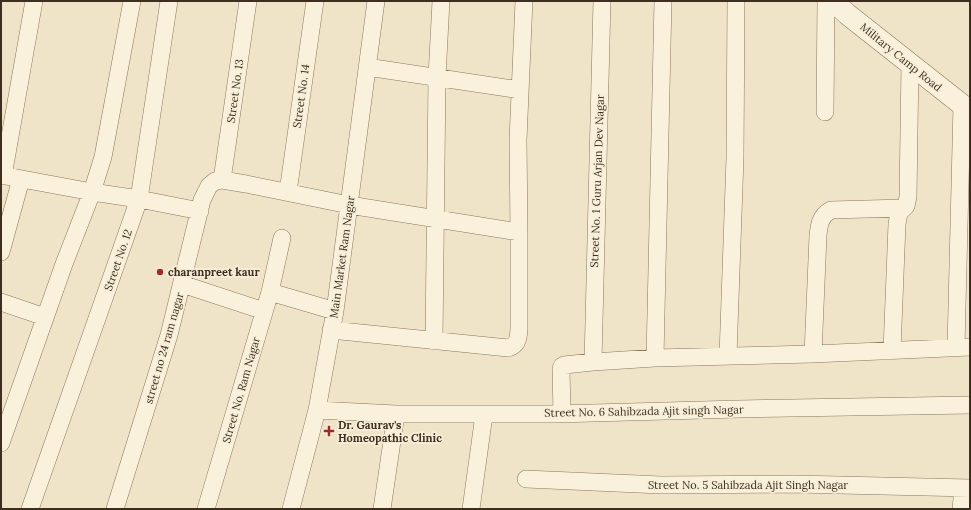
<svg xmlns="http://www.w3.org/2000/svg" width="971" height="510" viewBox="0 0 971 510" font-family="Lora,serif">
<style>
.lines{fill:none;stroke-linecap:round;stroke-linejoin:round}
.minor-casing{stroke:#8d765c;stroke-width:18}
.tertiary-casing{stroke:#8d765c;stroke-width:22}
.minor{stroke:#faf1dc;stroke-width:17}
.tertiary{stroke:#faf1dc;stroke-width:21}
.poi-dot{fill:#9e2a2b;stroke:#f7eed8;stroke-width:1.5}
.labels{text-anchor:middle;stroke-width:3.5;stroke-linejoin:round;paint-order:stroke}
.street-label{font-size:11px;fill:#3d2e20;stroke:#f7eed8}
.poi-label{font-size:11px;font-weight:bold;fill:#3d2e20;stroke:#f7eed8;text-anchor:start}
</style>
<rect width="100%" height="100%" fill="#f0e4c8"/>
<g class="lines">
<defs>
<path id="minor" d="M367,67L520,90
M825,112L826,1
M1,175L92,192L139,199L200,211
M3,176L34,1
M222,180L248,1
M288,192L315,1
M1,252L21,179
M182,284L264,311
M270,292L335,311
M1,302L45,317
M331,330L508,348C518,345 518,339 519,330V232L518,140L524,1
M434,341L437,77L441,1
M956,347L962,105
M892,351L897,224L899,213L906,206L908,197L910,64
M813,354L818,236C819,225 820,216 831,210L903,208
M728,356L735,158L736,1
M655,358L663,1
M593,362L602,1
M317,410L396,414H556L739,409L970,405
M562,414L561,369L562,366L564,365L593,362L655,358L813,354L970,347
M1,443L64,264L92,192L103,157L132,1
M526,479L661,485L795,484L970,488
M30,509L139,199L169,1
M115,509L169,335L202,200L209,186L215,181L222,180L246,184L349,205L519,232
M206,509L270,292L282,238
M291,509L317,410L335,311L376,1
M382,509L396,414
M471,509L484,415
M961,509L963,488"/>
<path id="tertiary" d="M833,1L847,14L970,111"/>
</defs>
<use href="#minor" class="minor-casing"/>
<use href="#tertiary" class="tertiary-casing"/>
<use href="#minor" class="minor"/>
<use href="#tertiary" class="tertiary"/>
</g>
<g class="poi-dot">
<circle cx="160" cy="272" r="4"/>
<path d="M327 425h4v4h4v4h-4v4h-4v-4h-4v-4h4z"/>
</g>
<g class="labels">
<g class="street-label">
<text transform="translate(901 57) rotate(39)" y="4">Military Camp Road</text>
<text transform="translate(235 91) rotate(-82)" y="4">Street No. 13</text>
<text transform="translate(301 96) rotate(-82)" y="4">Street No. 14</text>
<text transform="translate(597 181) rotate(-88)" y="4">Street No. 1 Guru Arjan Dev Nagar</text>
<text transform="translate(342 257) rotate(-82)" y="4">Main Market Ram Nagar</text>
<text transform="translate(118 260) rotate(-71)" y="4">Street No. 12</text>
<text transform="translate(164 348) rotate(-74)" y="4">street no 24 ram nagar</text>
<text transform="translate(241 390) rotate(-74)" y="4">Street No. Ram Nagar</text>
<text transform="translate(644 411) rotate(-1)" y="4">Street No. 6 Sahibzada Ajit singh Nagar</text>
<text x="748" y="489">Street No. 5 Sahibzada Ajit Singh Nagar</text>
</g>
<g class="poi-label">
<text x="168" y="276">charanpreet kaur</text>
<text x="338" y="429">Dr. Gaurav's<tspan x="338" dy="13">Homeopathic Clinic</tspan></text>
</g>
</g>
<rect width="971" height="510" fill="none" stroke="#3d2e20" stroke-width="4"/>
</svg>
